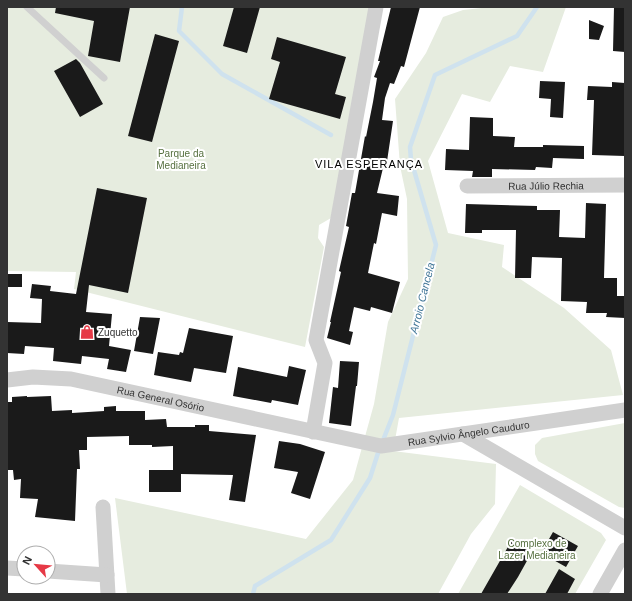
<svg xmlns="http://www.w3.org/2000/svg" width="632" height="601" viewBox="0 0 632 601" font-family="Arial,sans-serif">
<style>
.green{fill:#e6ecdf}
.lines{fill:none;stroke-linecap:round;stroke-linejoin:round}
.stream{stroke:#cfe2ee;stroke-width:4.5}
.building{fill:#1a1a1a}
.service{stroke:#d0d0d0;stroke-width:7}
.minor{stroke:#d0d0d0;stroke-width:15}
.labels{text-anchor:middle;stroke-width:4;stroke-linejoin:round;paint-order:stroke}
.park-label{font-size:10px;fill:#56703f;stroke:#fff}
.street-label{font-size:10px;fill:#333;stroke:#fff}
.poi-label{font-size:10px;fill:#333;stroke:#fff;text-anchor:start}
.neighbourhood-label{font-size:11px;letter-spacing:1px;fill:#000;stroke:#fff}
.water-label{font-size:11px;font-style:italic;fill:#3f7597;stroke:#fff}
</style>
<rect width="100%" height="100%" fill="#fff"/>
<path class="green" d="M7,7H370L331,218L319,225L318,238L324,247L305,347L74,289L76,272L7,271Z
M491,7H566L543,72L510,66L490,102L462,94L428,161L448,233L504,245L502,267L564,308L611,350L623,395L399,418L393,451L496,464L495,504L471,534L438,594H127L115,498L306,539L353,480L374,404L388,322L408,279L407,199L400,166L395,99L426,53L443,17L463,10Z
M625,423V508L619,507L538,461L535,454V445L542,438Z
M520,485L601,533L606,540L575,594H458Z"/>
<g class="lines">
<path class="stream" d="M182,7L179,31L222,74L331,135
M253,594L255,586L331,540L370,478L378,453L393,415L436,245L411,160L410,147L435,75L517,36L537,7"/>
</g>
<path class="building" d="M56,7H130L120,62L88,56L94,21L55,13Z
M234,7H260L247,53L223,46Z
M391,7H420L404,67L401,66L394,84L390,83L385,98L382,120L393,121L386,168H383L377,193L399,196L397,216L382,213L376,244L374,243L368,273L400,282L392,313L371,307L370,311L354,307L349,331L353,332L350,345L327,338L331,322H330L341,272L339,271L349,227L346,226L352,193H355L365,136L366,137L373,102L377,78L374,77L380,61H378Z
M614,7H625V52L613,51Z
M589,20L604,26L599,40L589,39Z
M155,34L179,41L152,142L128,136Z
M277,37L346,57L335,94L346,97L340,119L269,99L280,62L271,59Z
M76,59L80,63L103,104L80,117L54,71Z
M540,81L565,82L563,118L550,117L551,99L539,98Z
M612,82L625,83V156L592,155L594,100H587L588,86L612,87Z
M470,117L493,118V136L515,137L514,147H543V145L584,146V159L553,158L552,168L536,167L535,170L492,169V177H472L473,171L445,170L446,149L469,150Z
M97,188L147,198L128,293L89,285L86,312L112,314L109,346L131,350L126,372L107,369L109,359L82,356L81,364L53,361L54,348L25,346L24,354L7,353V322L41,323L42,299L30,298L32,284L51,286L50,291L76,294Z
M586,203L606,204L604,278H617V296H625V318L606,317L607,313H586L587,302L561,301L562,258L532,257L531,278H515L516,230H482V233H465L466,204L537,206V210H560L559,237L585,238Z
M7,274H22V287H7Z
M140,317L160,318L153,354L134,351Z
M189,328L233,336L226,373L194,368L191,382L154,375L158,352L179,355L180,352L183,353Z
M340,361L359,362L357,386H356L351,426L329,423L333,387L338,388Z
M289,366L306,370L298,405L272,400L271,403L233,396L238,367L287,377Z
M27,396V397L51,396L52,411L72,410V413L104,411V407L116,406V411H145V420L166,419L167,427H195V425H209V431L256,435L245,502L229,500L233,475L181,474V492H149V470H173V446L152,447V445H129V436L87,437V450H79L80,469H77L75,521L35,517L38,499L20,498L21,479L14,480L13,470H7V402H12V397Z
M279,441L300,444L325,452L310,499L291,493L298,472L274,468Z
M553,532L578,546L566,567L541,553Z
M513,538L533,550L518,577L507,594H481Z
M559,569L575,579L567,594H545Z"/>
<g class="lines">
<path class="service" d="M27,7L104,78"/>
<g class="minor">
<path id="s1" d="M467,186L625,185"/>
<path id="s2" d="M7,380L33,377L71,379L381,446L625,410"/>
<path d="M313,432L325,363L316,340L376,7"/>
<path d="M463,434L625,528"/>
<path d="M103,507L108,594"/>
<path d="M7,568L24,569"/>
<path d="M48,571L107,575"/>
<path d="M600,594L625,550"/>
</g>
</g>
<defs>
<symbol id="shop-bare" viewBox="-9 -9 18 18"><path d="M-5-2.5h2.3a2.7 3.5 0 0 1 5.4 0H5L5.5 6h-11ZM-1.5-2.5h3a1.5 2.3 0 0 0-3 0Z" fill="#e63946" stroke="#fff" stroke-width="2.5" paint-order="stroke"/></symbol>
</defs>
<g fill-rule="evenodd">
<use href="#shop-bare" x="77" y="322" width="20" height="20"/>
</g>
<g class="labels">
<g class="park-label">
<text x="181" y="157">Parque da<tspan x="181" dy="12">Medianeira</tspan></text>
<text x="537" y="547">Complexo de<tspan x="537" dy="12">Lazer Medianeira</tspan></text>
</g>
<g class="street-label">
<text dy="4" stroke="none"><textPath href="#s1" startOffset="79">Rua Júlio Rechia</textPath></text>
<text dy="4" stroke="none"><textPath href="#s2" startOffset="156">Rua General Osório</textPath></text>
<text dy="4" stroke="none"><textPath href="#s2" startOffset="470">Rua Sylvio Ângelo Cauduro</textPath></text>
</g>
<g class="poi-label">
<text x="98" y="336">Zuquetto</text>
</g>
<g class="neighbourhood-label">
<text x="369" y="168">VILA ESPERANÇA</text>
</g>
<g class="water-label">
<text transform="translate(422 298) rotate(-76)" y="4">Arroio Cancela</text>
</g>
</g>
<rect width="632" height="601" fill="none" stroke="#333333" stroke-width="16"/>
<g transform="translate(36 565) rotate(297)"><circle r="19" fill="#ffffff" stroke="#adadad"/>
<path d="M0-3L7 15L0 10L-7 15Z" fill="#e63946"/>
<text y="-6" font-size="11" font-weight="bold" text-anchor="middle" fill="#333333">N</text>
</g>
</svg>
